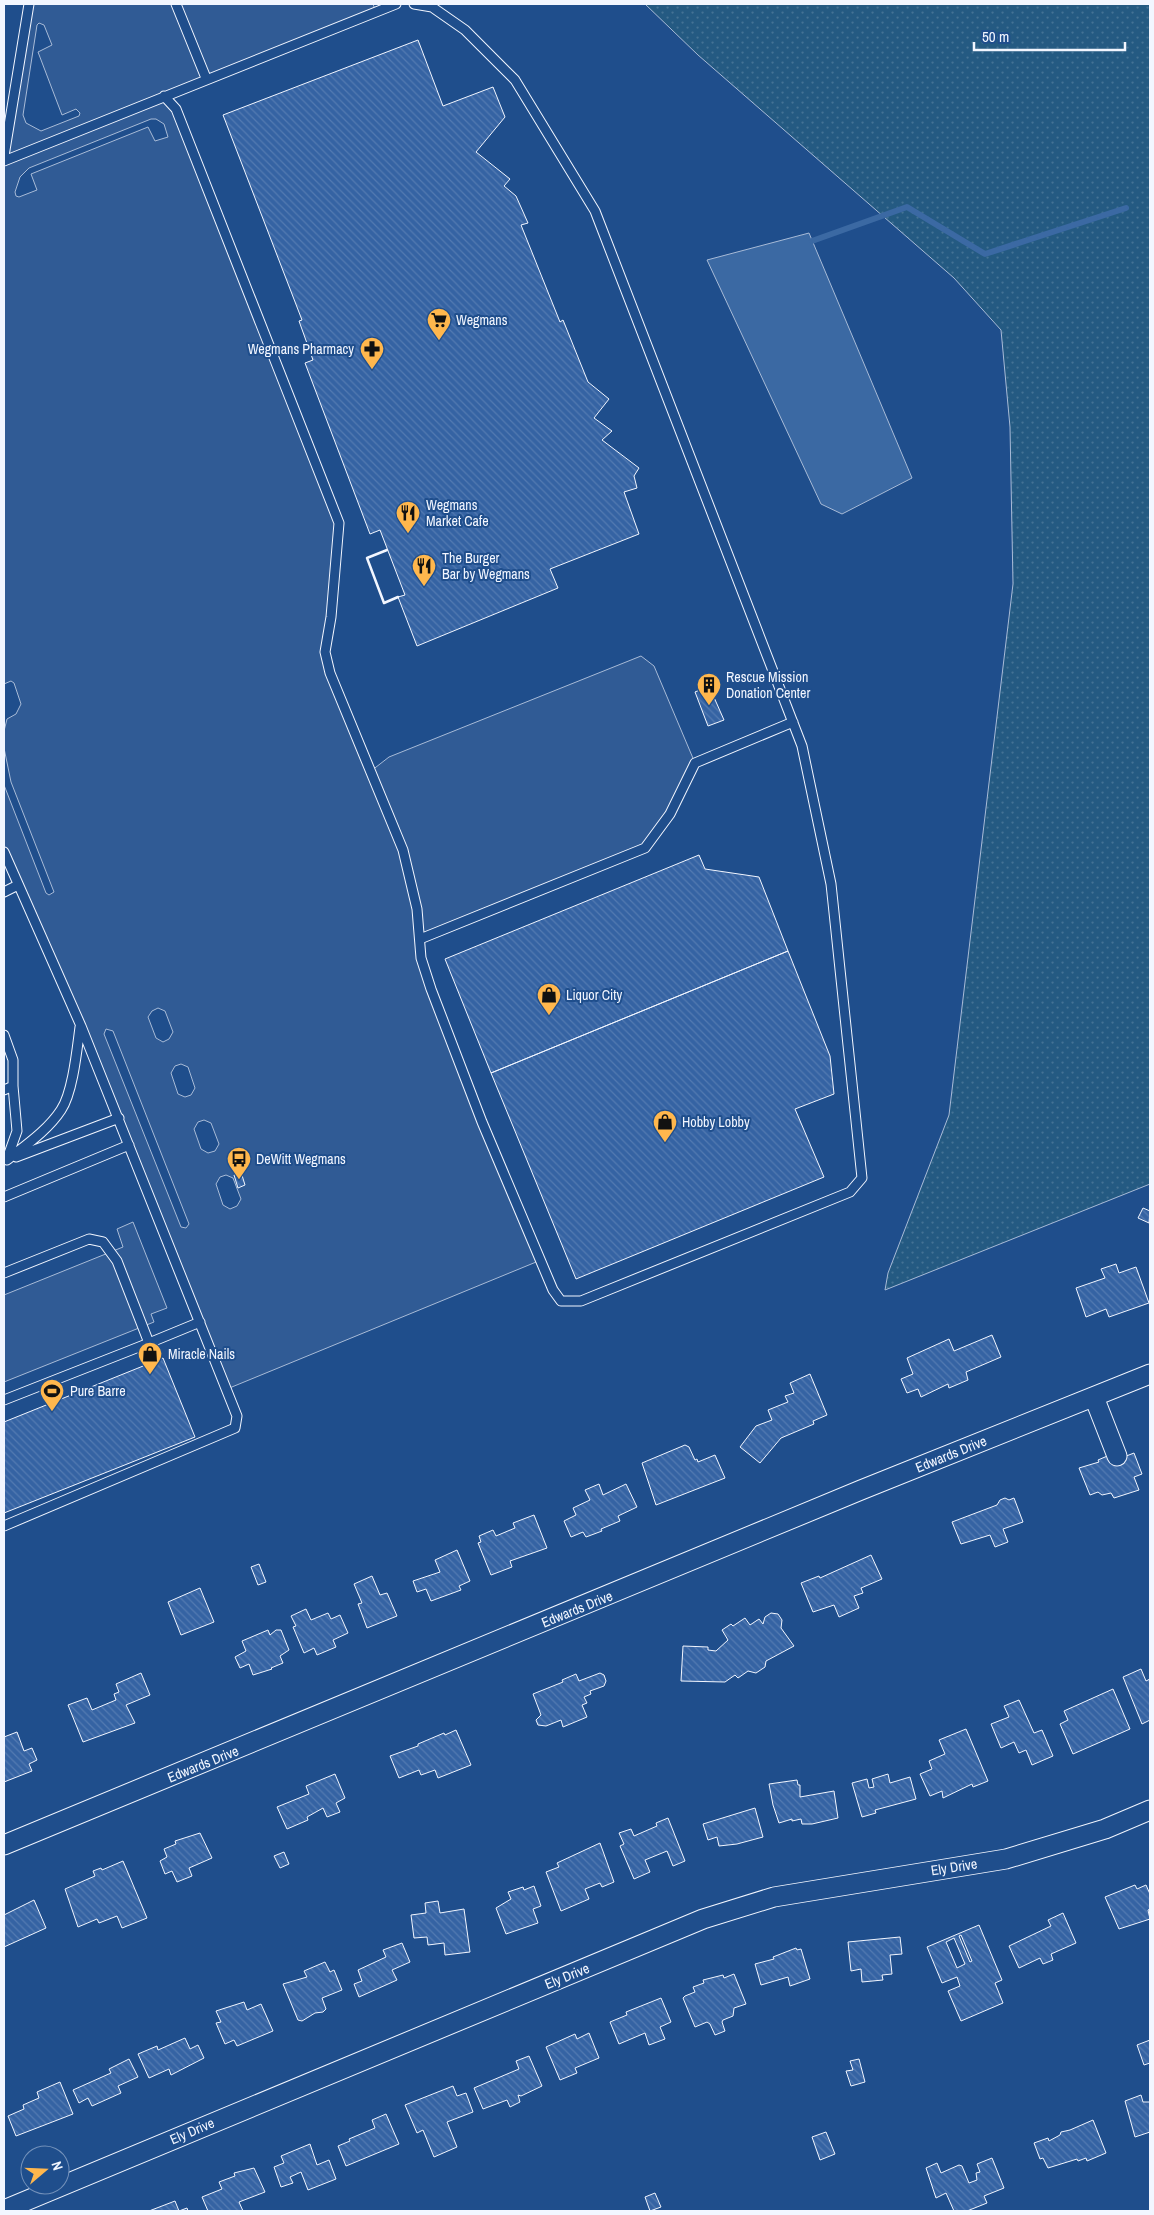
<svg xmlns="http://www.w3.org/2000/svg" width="1154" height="2215" viewBox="0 0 1154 2215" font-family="'Archivo Narrow',sans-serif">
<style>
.park{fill:url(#park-dots);stroke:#a8bbd7}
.parking{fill:#305b95;stroke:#a8bbd7;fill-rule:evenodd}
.water{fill:#3b69a3;stroke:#a8bbd7}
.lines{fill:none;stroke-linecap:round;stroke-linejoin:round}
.stream{stroke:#3b69a3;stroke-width:6}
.building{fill:url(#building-back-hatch);stroke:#f2f6ff;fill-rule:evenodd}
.lane-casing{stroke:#f2f6ff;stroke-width:11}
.street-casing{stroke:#f2f6ff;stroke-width:21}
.lane{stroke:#1f4e8c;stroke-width:9}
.street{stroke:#1f4e8c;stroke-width:19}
.wall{stroke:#f2f6ff;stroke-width:2.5}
.labels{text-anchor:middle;stroke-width:4;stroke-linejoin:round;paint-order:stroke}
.poi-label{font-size:14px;fill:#f2f6ff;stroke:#1f4e8c;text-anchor:start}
.street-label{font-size:14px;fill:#f2f6ff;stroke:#1f4e8c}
</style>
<defs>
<pattern id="park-dots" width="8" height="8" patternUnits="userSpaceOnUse" patternTransform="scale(1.25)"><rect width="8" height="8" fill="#245a82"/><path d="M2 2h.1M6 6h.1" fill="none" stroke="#447295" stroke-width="1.8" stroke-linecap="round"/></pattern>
<pattern id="building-back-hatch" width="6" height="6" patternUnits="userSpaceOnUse" patternTransform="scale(1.25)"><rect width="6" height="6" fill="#3563a3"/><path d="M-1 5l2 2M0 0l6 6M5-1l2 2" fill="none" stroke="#537ab1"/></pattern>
</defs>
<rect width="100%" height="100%" fill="#1f4e8c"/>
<path class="park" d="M645,4H1150V1184L885,1290L888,1273L949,1115L1013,584L1010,427L1001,330L954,278L698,55Z"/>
<path class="parking" d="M29,4H373L376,12L164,96L176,109L339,523L325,652L371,771L389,757L641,656L654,666L695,763L645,848L420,939L421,958L541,1260L227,1389L4,852V785L46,893L49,895L54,892L11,782L4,748V731L7,719L16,714L21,704L14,683L11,681L4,684V156ZM39,23L44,25L52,45L38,52L62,115L76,109L80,113L79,116L41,131L26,123L23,115L37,25ZM151,119H156L164,124L168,137L155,141L148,127L31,174L37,190L19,197L16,196L15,192L20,177L29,168ZM158,1008L165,1011L173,1032L169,1039L163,1042L156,1038L148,1017L152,1011ZM106,1029L113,1031L189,1224L186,1228L181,1227L104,1034ZM181,1064L188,1067L195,1088L191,1095L185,1097L178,1094L171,1073L175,1066ZM204,1120L211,1123L219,1144L215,1151L208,1153L201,1149L194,1129L198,1122ZM226,1175L233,1178L241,1199L237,1206L230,1209L223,1205L216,1184L220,1177Z
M133,1222L167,1308L151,1314L154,1322L4,1382V1295L123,1247L117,1229Z"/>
<path class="water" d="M809,233L912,478L842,514L821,504L707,260Z"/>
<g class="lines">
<path class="stream" d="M812,241L907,207L985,254L1126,208"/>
</g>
<path class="building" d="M418,40L443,106L493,87L505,117L476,152L510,179L504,186L516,196L528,223L521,225L560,322L563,320L588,382L609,399L594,418L612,431L602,440L639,468L634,476L637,488L624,492L639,534L550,569L558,588L417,646L398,597L405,595L380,530L370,534L305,363L313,360L299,321L302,320L223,115Z
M709,686L724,720L708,726L695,692Z
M699,855L705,869L759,877L788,951L491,1073L445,959Z
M788,951L830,1056L834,1094L795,1109L824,1177L576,1279L491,1073Z
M241,1172L245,1185L238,1188L234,1175Z
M1143,1208L1150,1211L1149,1223L1138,1218Z
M1116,1264L1119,1273L1136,1267L1149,1303L1109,1317L1106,1309L1086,1317L1076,1288L1105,1278L1101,1269Z
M992,1335L1001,1357L966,1372L968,1380L949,1388L948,1384L921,1397L918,1389L907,1393L901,1379L913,1374L907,1358L949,1339L954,1351Z
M163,1358L195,1437L4,1513V1422Z
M810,1374L827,1415L813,1421L814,1424L781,1438L760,1463L740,1447L756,1426L772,1420L768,1410L788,1402L785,1396L794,1393L790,1383Z
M685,1445L689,1447L695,1460L697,1459L698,1462L715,1455L725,1478L656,1505L642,1463Z
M1134,1453L1142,1474L1134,1477L1139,1490L1114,1498L1111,1493L1102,1495L1098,1492L1090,1495L1079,1468L1099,1462L1098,1460L1112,1454L1116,1460Z
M599,1484L603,1495L626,1484L637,1507L618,1516L620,1521L601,1529L602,1531L586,1537L583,1532L571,1537L564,1521L576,1515L573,1508L590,1500L585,1490Z
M1005,1498L1009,1500L1014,1498L1023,1522L1003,1529L1008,1542L995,1547L990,1535L961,1544L952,1522L997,1505L1000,1500Z
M534,1515L547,1548L510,1561L512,1567L491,1575L478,1543L481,1542L479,1536L493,1530L496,1536L515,1528L513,1523Z
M457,1550L470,1581L459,1586L461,1590L431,1601L426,1589L417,1592L413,1581L440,1572L435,1560Z
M871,1555L882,1579L861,1588L863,1593L854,1596L859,1608L839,1617L834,1605L813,1612L801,1583L819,1576L820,1578Z
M259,1564L266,1582L258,1585L251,1567Z
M372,1576L380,1595L387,1593L397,1616L367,1628L358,1604L362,1603L354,1584Z
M200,1588L214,1622L181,1635L168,1602Z
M306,1609L311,1620L328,1613L331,1619L340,1615L348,1633L333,1640L336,1647L317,1655L314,1648L304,1653L293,1627L296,1626L291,1616Z
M771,1613L778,1614L782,1620L781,1628L794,1646L766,1661L765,1667L756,1673L748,1671L738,1678L735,1675L725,1682L681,1681L683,1646L708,1647V1650L716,1651L728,1640L722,1630L731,1624L733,1626L745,1618L750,1625L759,1619L763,1624L765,1617Z
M268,1630L270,1635L276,1630H281L289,1650L280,1656L283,1663L271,1668L272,1669L253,1675L249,1664L240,1668L235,1657L246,1651L242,1641Z
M1141,1669L1146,1681L1150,1679V1720L1142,1724L1123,1677Z
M141,1673L150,1695L126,1705L135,1723L83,1742L68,1705L87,1698L92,1710L116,1700L114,1694L119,1692L116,1684Z
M600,1673L604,1675L606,1681L604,1686L590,1691L591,1694L584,1697L587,1703L582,1705L587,1717L563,1727L561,1720L546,1726L538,1725L536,1720L541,1715L533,1694L563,1682L562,1680L576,1674L579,1681Z
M1113,1689L1130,1729L1073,1754L1060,1724L1068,1720L1064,1711Z
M1019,1700L1034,1733L1042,1730L1053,1756L1032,1765L1026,1750L1019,1753L1014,1742L1001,1748L991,1724L1009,1717L1004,1706Z
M966,1729L988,1781L973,1787L972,1784L943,1798L942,1791L930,1796L920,1774L932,1769L929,1761L945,1754L939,1740Z
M456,1730L471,1765L438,1778L435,1770L421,1775L419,1770L399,1778L390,1756L418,1746V1744L444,1733L445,1735Z
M17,1732L24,1751L32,1748L37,1760L29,1764L32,1771L4,1782V1737Z
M335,1774L345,1798L336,1803L340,1812L327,1817L323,1808L307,1817L308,1820L287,1829L277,1807L309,1794L306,1786Z
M888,1774L890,1783L910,1777L916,1799L875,1810L876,1813L862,1817L852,1783L867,1779L869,1788L874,1787L872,1779Z
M797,1780L798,1785H800V1797L834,1791L838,1818L812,1824H802L801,1819L792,1821V1819L779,1823L773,1805L769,1784Z
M755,1808L763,1837L737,1844L719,1846L717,1837L708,1840L703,1824Z
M668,1818L685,1861L673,1866L667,1851L645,1860L650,1872L634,1879L620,1846L624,1844L619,1833L631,1829L634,1836L657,1826L656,1823Z
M200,1833L212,1858L189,1868L192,1876L177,1882L172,1871L165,1874L160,1861L167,1857L164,1849L176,1844L175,1841Z
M600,1843L614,1882L602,1887L600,1883L585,1889L589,1899L561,1911L546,1872L559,1867L557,1863Z
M284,1852L289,1864L280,1868L274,1856Z
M123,1861L147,1918L122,1928L117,1916L99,1923L97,1919L78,1927L65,1889L95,1876L93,1871L101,1868L102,1870Z
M1135,1885L1137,1889L1146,1885L1150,1894V1909L1148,1910L1150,1919L1119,1929L1105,1897Z
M534,1886L541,1906L533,1909L538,1923L506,1934L496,1908L511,1899L508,1892L523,1887L524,1890Z
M34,1900L46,1928L4,1947V1915Z
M438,1901L440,1913L464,1909L470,1952L445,1955L444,1943L428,1945L427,1937L414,1938L411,1915L426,1913L425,1903Z
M1063,1913L1076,1943L1051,1954L1053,1960L1043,1964L1040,1958L1019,1968L1009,1946L1051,1926L1048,1920Z
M979,1925L1002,1980L995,1983L1003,2003L961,2021L948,1991L960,1986L957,1977L942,1983L927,1947ZM961,1935L972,1961L970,1962L959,1936ZM954,1938L965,1964L957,1968L946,1942Z
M900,1937L902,1954L890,1955L892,1974L882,1975L883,1980L862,1982L861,1969L851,1971L848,1942Z
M402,1943L410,1962L392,1970L397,1980L359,1997L354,1984L362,1981L358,1970L386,1957L383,1950Z
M796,1948L797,1950L801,1949L810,1979L790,1986L788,1977L761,1985L755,1964L774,1959L773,1957Z
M325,1962L330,1972L334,1970L342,1990L322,1998L326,2009L323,2012L315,2013L302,2021L298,2020L283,1984L307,1977L304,1971Z
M734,1974L746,2004L734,2008L733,2016L723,2020L722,2022L725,2031L715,2035L710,2024L707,2022L695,2027L683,1998L685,1996L695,1992L693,1987L704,1983L703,1980L723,1975L724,1978Z
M661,1998L671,2022L660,2027L665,2039L649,2045L645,2033L619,2044L610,2022L627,2015L626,2012Z
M244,2002L247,2010L261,2004L273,2031L237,2046L234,2040L225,2044L216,2023L221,2022L216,2011Z
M589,2033L599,2058L575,2068L577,2073L560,2080L546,2047L575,2034L577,2039Z
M185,2038L190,2049L198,2045L204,2058L171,2075L169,2069L149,2078L138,2054L157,2046L158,2050Z
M1150,2040V2063L1144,2065L1137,2045Z
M529,2056L542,2086L521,2096L518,2095L520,2102L510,2107L507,2100L483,2109L474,2088L519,2069L516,2061Z
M129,2059L138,2077L118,2086L121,2093L92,2106L88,2098L79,2103L73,2090L111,2073L109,2069Z
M859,2059L865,2082L851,2086L846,2071L853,2070L850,2061Z
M60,2082L73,2114L16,2136L8,2116L24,2109L23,2105L39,2098L37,2092Z
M453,2086L457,2096L466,2093L473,2112L447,2122L457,2147L434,2157L423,2130L417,2133L405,2105Z
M1141,2095L1143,2102H1150V2132L1135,2137L1125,2101Z
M386,2114L399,2144L346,2166L338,2146L350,2141L349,2139L375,2128L372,2120Z
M1093,2120L1106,2153L1087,2161L1086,2158L1078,2161L1077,2159L1048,2168L1043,2158L1040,2159L1034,2143L1048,2138L1049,2141L1060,2135L1061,2132L1070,2130Z
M826,2132L835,2154L820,2160L812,2137Z
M310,2144L317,2165L329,2160L336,2179L308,2190L301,2172L290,2177L293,2183L281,2187L274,2167L284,2163L281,2156Z
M992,2158L1004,2188L984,2196L987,2203L967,2211H954L946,2193L936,2198L926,2168L937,2163L941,2173L959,2165L962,2166L969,2183L977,2180L976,2173L980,2172L977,2164Z
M254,2168L265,2192L239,2202L243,2211H208L202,2197L222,2189L219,2182L235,2176L234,2173Z
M655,2193L661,2207L650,2211L645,2197Z
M175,2201L179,2211L187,2208L188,2211H149Z"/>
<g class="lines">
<defs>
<path id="lane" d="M176,4L206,78
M164,96L176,109L339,523L331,617L325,652L330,673L403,850L417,909L421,958L431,989L482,1122L553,1290L561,1301H581L850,1192L862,1178L831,884L802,746L595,211L515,80L465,30L432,7L414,4
M4,156L29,4
M4,161L396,4
M4,852L81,1026L237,1416L235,1428L4,1526
M4,892L18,885
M420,939L645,848L670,814L695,763L793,722
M4,1035L13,1060V1086L4,1090
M16,1157L119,1118
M7,1159L17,1131L13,1086
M7,1160C26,1145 48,1130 61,1110C73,1092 77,1049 80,1027
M4,1197L129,1145
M4,1273L89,1239L103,1242L117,1261L149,1343L200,1322
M4,1400L149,1343"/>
<path id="street" d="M1094,1397L1117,1456
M4,1845L861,1490L1150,1374
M4,2210L703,1919L774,1897L1006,1859L1105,1829L1150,1810"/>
</defs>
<use href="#lane" class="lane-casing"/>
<use href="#street" class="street-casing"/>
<use href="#lane" class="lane"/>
<use href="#street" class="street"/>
<path class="wall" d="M387,550L367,558L384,603L398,597"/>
</g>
<defs>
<symbol id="supermarket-pin" viewBox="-11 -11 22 30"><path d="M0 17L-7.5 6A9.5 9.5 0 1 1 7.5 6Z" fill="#ffb74d" stroke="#1f4e8c"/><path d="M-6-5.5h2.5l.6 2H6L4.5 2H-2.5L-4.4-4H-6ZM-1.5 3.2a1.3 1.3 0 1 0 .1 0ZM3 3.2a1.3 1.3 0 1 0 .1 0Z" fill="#111"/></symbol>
<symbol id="pharmacy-pin" viewBox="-11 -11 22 30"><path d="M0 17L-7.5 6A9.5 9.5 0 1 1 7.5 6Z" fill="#ffb74d" stroke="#1f4e8c"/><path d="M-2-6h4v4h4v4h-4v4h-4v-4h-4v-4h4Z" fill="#111"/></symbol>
<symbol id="restaurant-pin" viewBox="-11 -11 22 30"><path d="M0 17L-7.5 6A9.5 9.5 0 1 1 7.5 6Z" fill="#ffb74d" stroke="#1f4e8c"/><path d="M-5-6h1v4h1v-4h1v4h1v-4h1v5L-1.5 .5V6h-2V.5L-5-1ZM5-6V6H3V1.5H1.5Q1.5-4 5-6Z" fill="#111"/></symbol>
<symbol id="building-pin" viewBox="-11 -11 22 30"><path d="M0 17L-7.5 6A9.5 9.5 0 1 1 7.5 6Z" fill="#ffb74d" stroke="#1f4e8c"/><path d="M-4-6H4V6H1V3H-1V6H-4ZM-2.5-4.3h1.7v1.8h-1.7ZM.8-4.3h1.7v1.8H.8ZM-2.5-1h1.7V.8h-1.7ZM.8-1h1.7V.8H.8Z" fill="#111"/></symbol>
<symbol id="shop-pin" viewBox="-11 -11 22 30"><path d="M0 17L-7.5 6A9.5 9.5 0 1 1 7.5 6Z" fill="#ffb74d" stroke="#1f4e8c"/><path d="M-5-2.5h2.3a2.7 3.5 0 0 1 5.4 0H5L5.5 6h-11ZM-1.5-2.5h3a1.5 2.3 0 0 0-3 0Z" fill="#111"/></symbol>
<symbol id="bus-pin" viewBox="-11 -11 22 30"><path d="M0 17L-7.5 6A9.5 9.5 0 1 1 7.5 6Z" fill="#ffb74d" stroke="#1f4e8c"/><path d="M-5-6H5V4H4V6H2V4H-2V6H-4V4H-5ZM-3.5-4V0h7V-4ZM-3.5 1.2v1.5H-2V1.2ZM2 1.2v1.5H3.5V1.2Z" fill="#111"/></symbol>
<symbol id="stadium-pin" viewBox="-11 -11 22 30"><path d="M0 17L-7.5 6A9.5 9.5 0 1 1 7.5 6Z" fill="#ffb74d" stroke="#1f4e8c"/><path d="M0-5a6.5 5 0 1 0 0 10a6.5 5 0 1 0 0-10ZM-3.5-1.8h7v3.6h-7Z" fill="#111"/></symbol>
</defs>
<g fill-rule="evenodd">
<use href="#supermarket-pin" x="425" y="306" width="28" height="38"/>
<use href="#pharmacy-pin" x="358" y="335" width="28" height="38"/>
<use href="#restaurant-pin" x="394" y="499" width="28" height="38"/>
<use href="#restaurant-pin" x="410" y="552" width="28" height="38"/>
<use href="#building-pin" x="695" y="671" width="28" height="38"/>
<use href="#shop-pin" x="535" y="981" width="28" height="38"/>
<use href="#shop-pin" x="651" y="1108" width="28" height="38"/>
<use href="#bus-pin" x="225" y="1145" width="28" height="38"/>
<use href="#shop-pin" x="136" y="1340" width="28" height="38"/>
<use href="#stadium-pin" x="38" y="1377" width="28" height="38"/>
</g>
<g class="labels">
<g class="poi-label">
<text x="456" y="325">Wegmans</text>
<text x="354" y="354" text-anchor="end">Wegmans Pharmacy</text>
<text x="426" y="510">Wegmans<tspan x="426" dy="16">Market Cafe</tspan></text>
<text x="442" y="563">The Burger<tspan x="442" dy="16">Bar by Wegmans</tspan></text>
<text x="726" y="682">Rescue Mission<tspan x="726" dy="16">Donation Center</tspan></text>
<text x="566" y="1000">Liquor City</text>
<text x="682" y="1127">Hobby Lobby</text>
<text x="256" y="1164">DeWitt Wegmans</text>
<text x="168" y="1359">Miracle Nails</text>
<text x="70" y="1396">Pure Barre</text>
</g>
<g class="street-label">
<text transform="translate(951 1454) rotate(-22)" y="5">Edwards Drive</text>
<text transform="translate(577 1609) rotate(-22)" y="5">Edwards Drive</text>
<text transform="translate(203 1764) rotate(-22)" y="5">Edwards Drive</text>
<text transform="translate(954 1867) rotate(-9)" y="5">Ely Drive</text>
<text transform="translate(567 1976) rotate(-22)" y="5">Ely Drive</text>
<text transform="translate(192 2131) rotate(-23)" y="5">Ely Drive</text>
</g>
</g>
<rect width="1154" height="2215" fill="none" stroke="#f2f6ff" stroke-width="10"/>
<g transform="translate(45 2170) rotate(71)"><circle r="24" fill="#1f4e8c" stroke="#7391ba"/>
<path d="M0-4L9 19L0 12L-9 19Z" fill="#ffb74d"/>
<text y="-8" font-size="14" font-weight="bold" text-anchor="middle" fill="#f2f6ff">N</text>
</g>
<path d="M974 42v8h151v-8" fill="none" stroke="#f2f6ff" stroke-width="2.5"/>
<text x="982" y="42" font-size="15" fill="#f2f6ff" stroke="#1f4e8c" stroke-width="4" paint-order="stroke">50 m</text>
</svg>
